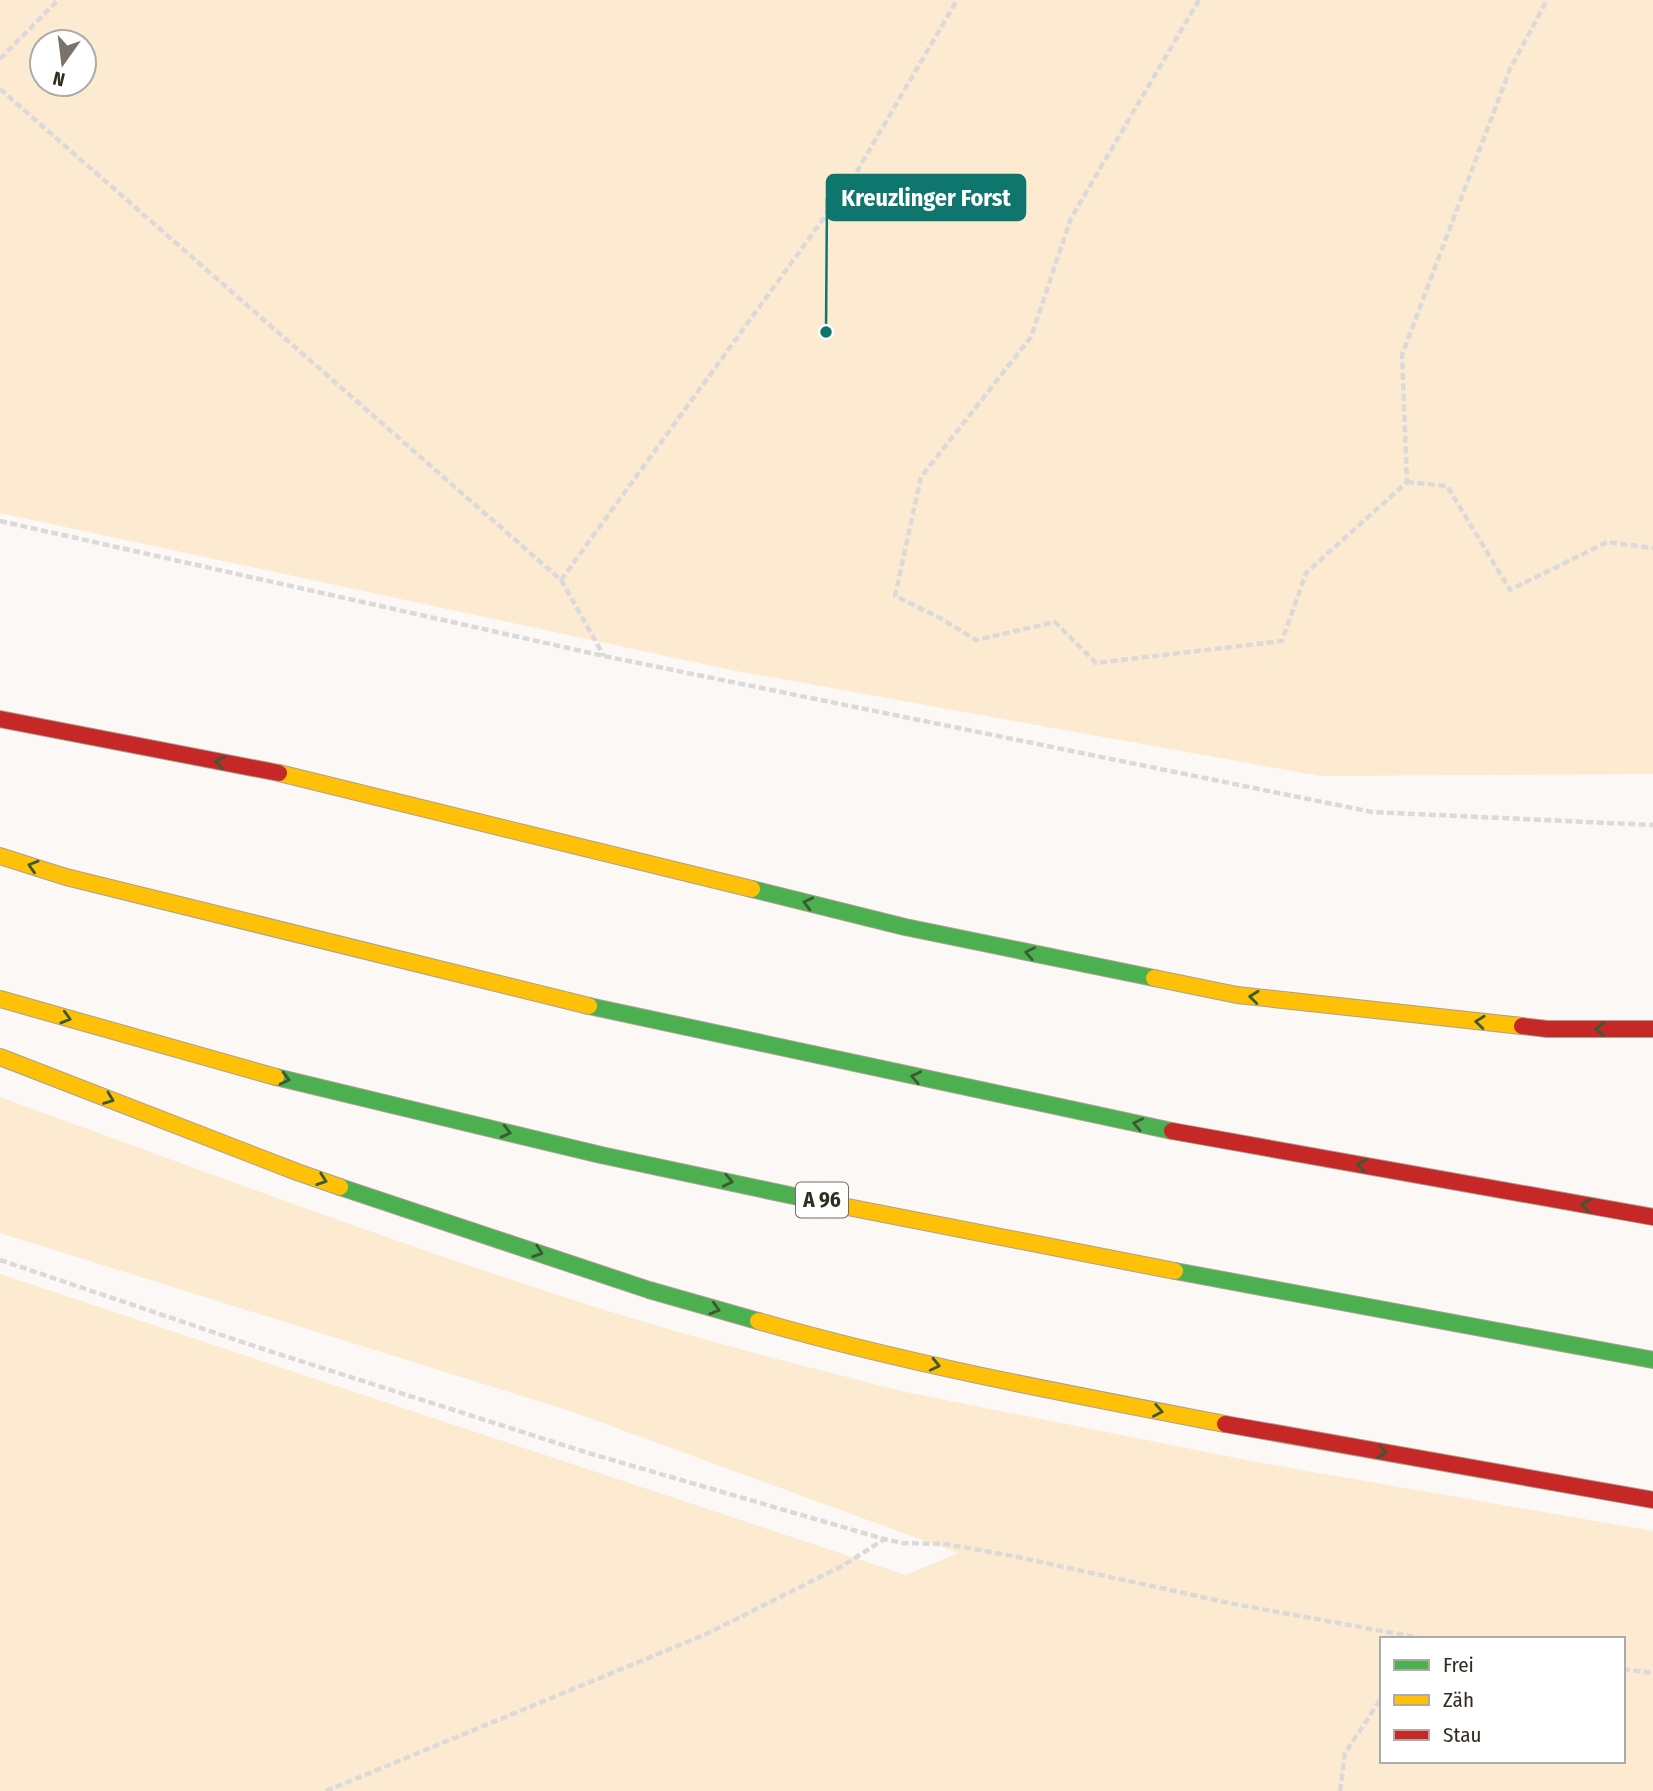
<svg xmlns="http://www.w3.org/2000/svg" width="1653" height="1791" viewBox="0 0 1653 1791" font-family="'Fira Sans Condensed',sans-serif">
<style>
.green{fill:#fcead1;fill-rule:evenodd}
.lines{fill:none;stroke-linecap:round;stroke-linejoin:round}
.fast-casing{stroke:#a9a191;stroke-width:18}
.slow-casing{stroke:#a9a191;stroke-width:18}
.jam-casing{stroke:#a9a191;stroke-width:18}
.path{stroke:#dbdad9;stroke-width:4.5;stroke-dasharray:7 3.5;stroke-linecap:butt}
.fast{stroke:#4caf50;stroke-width:16}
.slow{stroke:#ffc107;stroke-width:16}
.jam{stroke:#c62828;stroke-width:16}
.oneway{stroke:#3c5a31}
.labels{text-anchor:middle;stroke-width:7;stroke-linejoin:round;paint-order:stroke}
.shield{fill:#fff;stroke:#706b64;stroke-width:2}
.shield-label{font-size:21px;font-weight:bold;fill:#332c21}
.leader{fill:none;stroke:#0f766e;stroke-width:2.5}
.callout-dot{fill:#0f766e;stroke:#fff;stroke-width:2.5}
.callout{fill:#0f766e;stroke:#0f766e;stroke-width:2.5}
.callout-label{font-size:24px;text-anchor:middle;font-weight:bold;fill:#fff}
</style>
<rect width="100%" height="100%" fill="#fbf8f5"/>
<path class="green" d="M0,0H1653V774L1320,776L731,670L0,513ZM84,42V84H42V42Z
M0,1097C198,1169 394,1243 595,1307C697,1339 802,1366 906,1392L1256,1462L1653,1531V1791H0V1274L906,1575L958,1553L570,1411L0,1233ZM1382,1639H1623V1761H1382Z"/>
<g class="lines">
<defs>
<path id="fast" d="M752,889L905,927L1154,978
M589,1006L1172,1131
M276,1077L601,1155L822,1202
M340,1187L649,1290L758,1321
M1175,1271L1653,1360"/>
<path id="slow" d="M279,773L752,889
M0,856L66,877L589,1006
M1154,978L1237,995L1522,1026
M0,999L276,1077
M0,1057L297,1172L340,1187
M822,1202L1175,1271
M758,1321C911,1365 1069,1394 1225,1424"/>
<path id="jam" d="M0,719L279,773
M1522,1026L1547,1029H1653
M1172,1131L1653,1217
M1225,1424L1653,1500"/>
</defs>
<use href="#fast" class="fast-casing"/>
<use href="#slow" class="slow-casing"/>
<use href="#jam" class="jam-casing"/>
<path class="path" d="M1199,0L1071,218L1031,337L921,477L895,596L940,618L976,640L1055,622L1096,663L1282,641L1306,573L1407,482L1402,355L1510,69L1547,0
M0,59L58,0
M0,89L561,580L604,656
M1407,482L1447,486L1510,590L1607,542L1653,548
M0,521L604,656L1372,812L1653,825
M561,580L853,178L957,0
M0,1260L266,1350L585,1452L884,1539L902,1543L945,1544L1013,1556L1234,1604L1426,1639
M1623,1669L1653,1673
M326,1791L704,1635L844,1565L883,1540
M1340,1791L1345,1753L1382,1697"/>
<use href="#fast" class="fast"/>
<use href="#slow" class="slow"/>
<use href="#jam" class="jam"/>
</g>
<defs><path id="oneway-chevron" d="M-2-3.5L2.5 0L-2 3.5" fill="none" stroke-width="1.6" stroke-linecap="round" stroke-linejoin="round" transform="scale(1.75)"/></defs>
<g class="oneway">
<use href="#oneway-chevron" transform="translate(220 762) rotate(-169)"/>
<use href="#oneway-chevron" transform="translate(33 866) rotate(-163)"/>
<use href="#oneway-chevron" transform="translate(808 903) rotate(-166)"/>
<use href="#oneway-chevron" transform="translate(1030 953) rotate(-168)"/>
<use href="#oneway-chevron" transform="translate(1254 997) rotate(-174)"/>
<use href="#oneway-chevron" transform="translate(66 1018) rotate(16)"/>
<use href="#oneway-chevron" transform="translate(1480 1022) rotate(-174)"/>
<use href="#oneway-chevron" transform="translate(1600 1029) rotate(180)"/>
<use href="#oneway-chevron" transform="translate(916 1077) rotate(-168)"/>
<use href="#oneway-chevron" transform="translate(285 1079) rotate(14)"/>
<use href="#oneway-chevron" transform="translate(109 1099) rotate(21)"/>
<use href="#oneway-chevron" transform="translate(1138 1124) rotate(-168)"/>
<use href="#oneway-chevron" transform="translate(506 1132) rotate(14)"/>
<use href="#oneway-chevron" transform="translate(1362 1165) rotate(-170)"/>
<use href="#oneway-chevron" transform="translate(322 1180) rotate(19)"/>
<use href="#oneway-chevron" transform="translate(728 1181) rotate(12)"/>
<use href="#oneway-chevron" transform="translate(1586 1205) rotate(-170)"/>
<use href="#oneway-chevron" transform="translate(538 1252) rotate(19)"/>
<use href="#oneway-chevron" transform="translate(715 1309) rotate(16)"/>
<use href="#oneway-chevron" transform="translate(935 1365) rotate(13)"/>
<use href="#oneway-chevron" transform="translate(1158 1411) rotate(11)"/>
<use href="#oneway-chevron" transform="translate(1382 1452) rotate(10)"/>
</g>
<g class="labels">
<rect class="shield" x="796" y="1182.5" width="52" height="35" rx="5"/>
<g class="shield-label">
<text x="822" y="1207">A 96</text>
</g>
</g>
<path class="leader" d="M826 332L827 198"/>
<circle class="callout-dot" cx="826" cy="332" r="7"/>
<rect class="callout" x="827" y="175" width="198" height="45" rx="7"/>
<g class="callout-label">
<text x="926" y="206">Kreuzlinger Forst</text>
</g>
<rect x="1380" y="1637" width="245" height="126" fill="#ffffff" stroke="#adaba6" stroke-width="2"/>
<rect x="1394" y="1660" width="35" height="10" fill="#4caf50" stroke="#adaba6" stroke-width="2"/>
<text x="1443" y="1672" font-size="21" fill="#332c21">Frei</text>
<rect x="1394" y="1695" width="35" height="10" fill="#ffc107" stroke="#adaba6" stroke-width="2"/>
<text x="1443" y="1707" font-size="21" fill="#332c21">Zäh</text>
<rect x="1394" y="1730" width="35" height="10" fill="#c62828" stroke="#adaba6" stroke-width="2"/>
<text x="1443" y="1742" font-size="21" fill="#332c21">Stau</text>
<g transform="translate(63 63) rotate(194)"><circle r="33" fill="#ffffff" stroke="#adaba6" stroke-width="2"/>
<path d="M0-5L12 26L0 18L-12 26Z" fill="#79736b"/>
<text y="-10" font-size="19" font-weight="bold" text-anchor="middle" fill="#332c21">N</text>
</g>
</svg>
